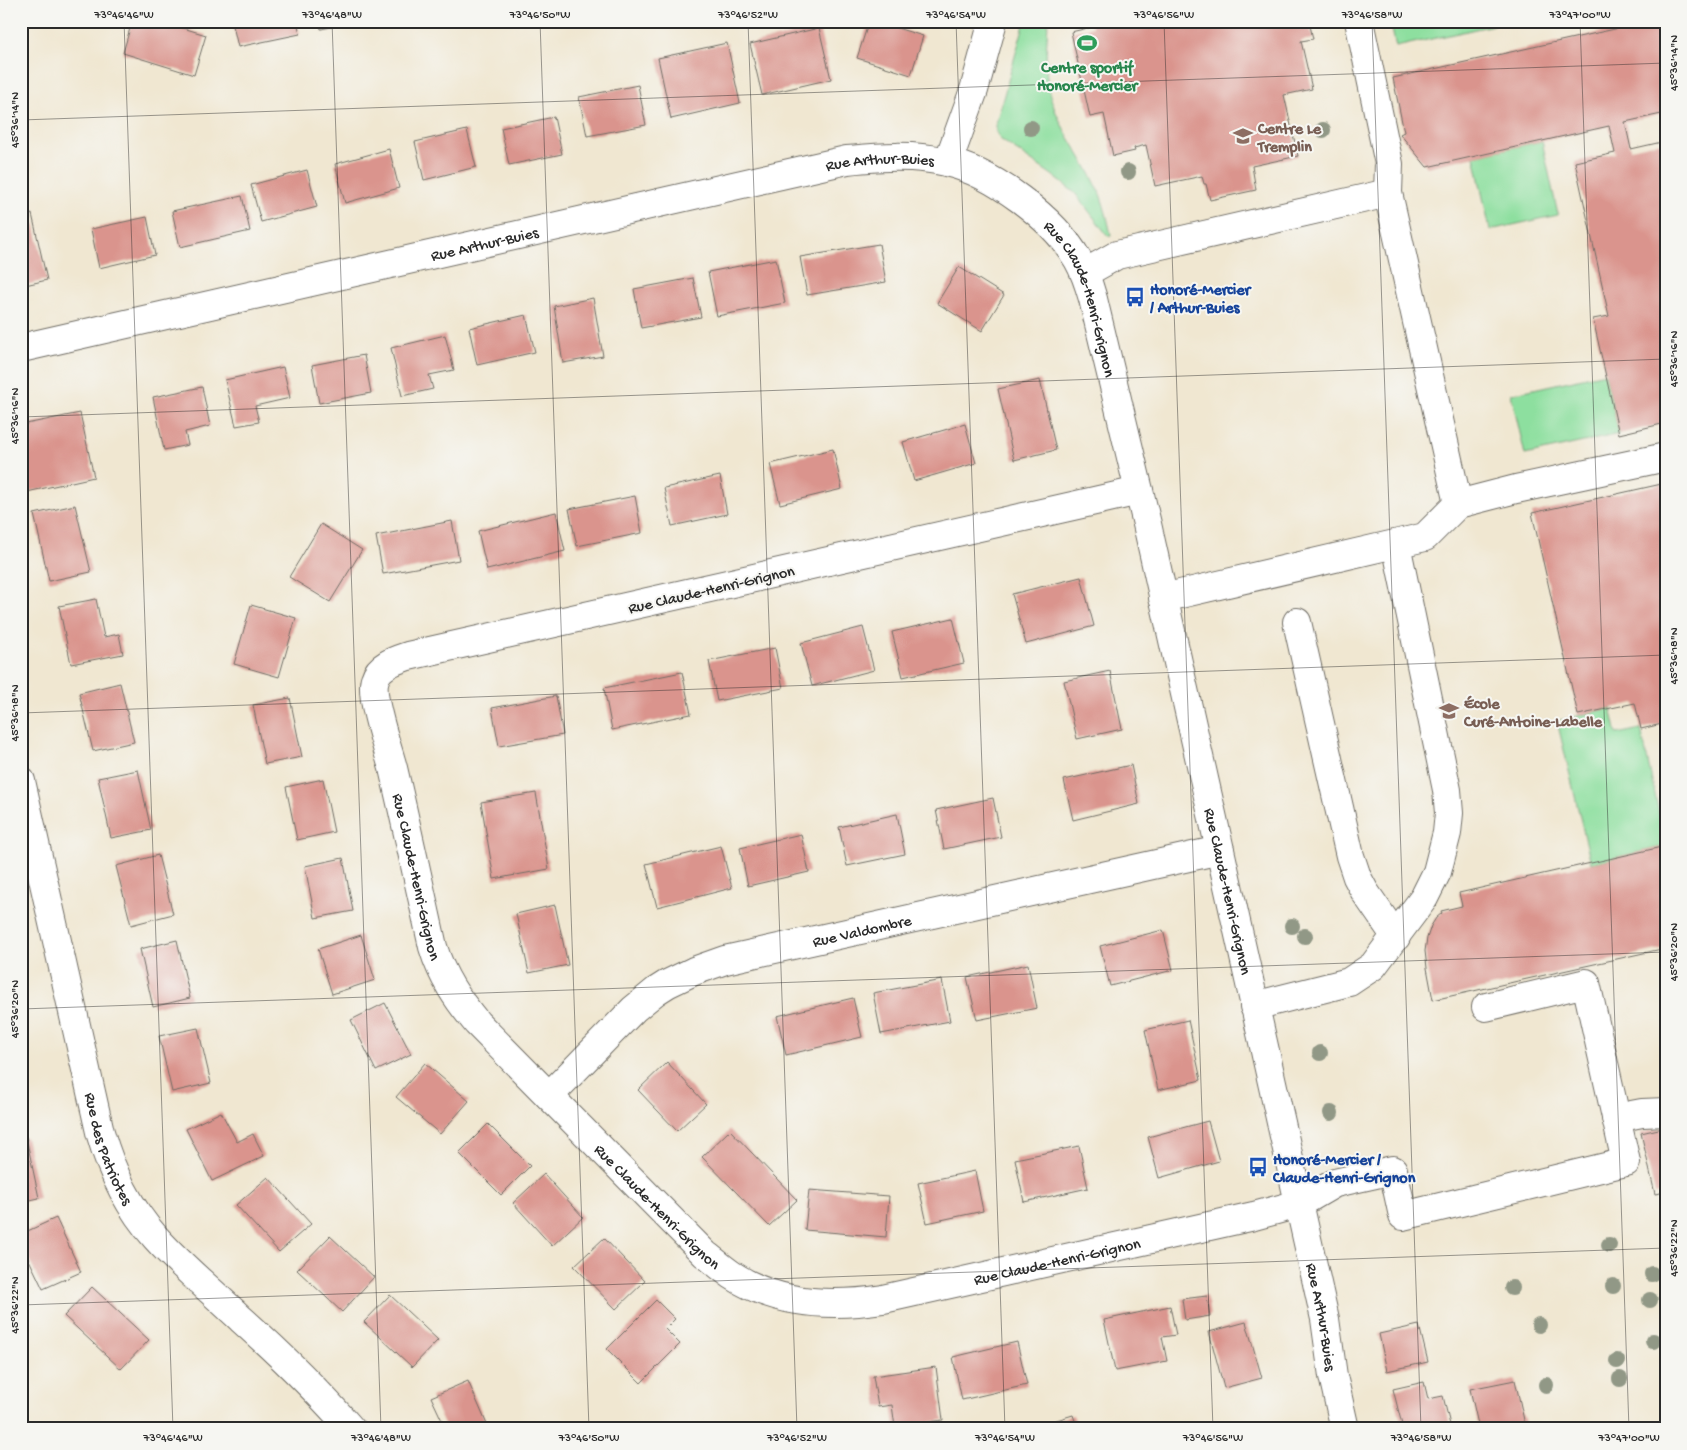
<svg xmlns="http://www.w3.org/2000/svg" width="1687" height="1450" viewBox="0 0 1687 1450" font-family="'Gochi Hand',sans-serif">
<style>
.green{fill:#8ddf9f;stroke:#5c8565}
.building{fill:#da948d}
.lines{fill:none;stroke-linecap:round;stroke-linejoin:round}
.minor-casing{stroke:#706d65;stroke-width:30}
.minor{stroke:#fff;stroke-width:28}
.tree{fill:#919886}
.ticks{fill:none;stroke:#2b2b2b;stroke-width:1;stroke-opacity:0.45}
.labels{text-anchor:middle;stroke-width:4;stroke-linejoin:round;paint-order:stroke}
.leisure-label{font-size:16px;font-weight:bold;fill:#27864d;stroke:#f6f6f2}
.education-label{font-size:16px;font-weight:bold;fill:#785e54;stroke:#f6f6f2;text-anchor:start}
.street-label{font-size:16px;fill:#2b2b2b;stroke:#f6f6f2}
.transit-label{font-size:16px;font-weight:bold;fill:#164399;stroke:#f6f6f2;text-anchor:start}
.neatline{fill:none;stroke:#2b2b2b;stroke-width:2}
.ticks-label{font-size:12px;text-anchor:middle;fill:#2b2b2b}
</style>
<rect width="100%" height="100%" fill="#f6f6f2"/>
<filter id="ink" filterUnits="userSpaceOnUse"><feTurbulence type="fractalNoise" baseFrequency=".02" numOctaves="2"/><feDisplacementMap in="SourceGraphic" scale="10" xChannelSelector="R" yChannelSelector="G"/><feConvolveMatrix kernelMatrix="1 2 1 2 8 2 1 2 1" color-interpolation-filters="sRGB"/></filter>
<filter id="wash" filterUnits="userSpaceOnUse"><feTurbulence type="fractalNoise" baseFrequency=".0096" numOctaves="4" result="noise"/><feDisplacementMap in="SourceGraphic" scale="20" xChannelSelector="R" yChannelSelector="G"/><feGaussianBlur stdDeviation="1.12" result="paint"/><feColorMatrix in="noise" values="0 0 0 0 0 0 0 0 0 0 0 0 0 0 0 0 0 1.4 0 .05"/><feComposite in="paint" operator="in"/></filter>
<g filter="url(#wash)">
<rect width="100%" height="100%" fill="#f0e7d1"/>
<path class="green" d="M1025,21H1048C1047,44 1044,68 1049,91C1056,123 1077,148 1092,177C1102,194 1107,216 1111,235L1108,236L1075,193L1052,175L1000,139L996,132V123Z
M1390,21H1511L1396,47Z
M1542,141L1558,215L1490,230L1474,156Z
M1605,373L1619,434L1525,455L1511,394Z
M1611,708L1617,734L1641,729L1666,846L1591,863L1557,721Z"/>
<g id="blocks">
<path class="building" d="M132,21H160L206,35L194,75L123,53Z
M232,21H297L300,34L238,47Z
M319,21H357L358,22L321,29Z
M869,21H874L923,36L911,75L857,58Z
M1091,21H1309L1313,39L1301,41L1312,89L1284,95L1298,156L1252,166L1256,190L1210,200L1206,184H1204L1202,176L1155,186L1146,145L1134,148L1135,151L1113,156L1104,114L1090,117L1071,32L1092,27Z
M1651,21H1666V113L1625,122L1631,149L1666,141V423L1619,434L1593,319L1609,316L1575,162L1615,153L1609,126L1427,167L1400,134L1404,132L1393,78Z
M819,28L831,79L762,95L750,44Z
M727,43L740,103L671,119L658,58Z
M638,85L646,125L587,136L579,97Z
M554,117L562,154L509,165L501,128Z
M467,130L476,167L424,180L415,142Z
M389,149L399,188L345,203L335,164Z
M307,170L317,207L261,222L251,185Z
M242,196L250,231L180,247L172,211Z
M32,214L47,280L21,286V217Z
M147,217L155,255L99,268L91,229Z
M879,244L886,282L807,295L800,257Z
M776,259L785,303L717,316L708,272Z
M959,267L1004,295L982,331L937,303Z
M693,278L701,317L641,328L634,289Z
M593,298L603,356L563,363L554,306Z
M526,315L535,352L477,365L469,328Z
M445,335L454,370L429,375L433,389L402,396L391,348Z
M364,355L371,393L319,403L312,365Z
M283,367L290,398L255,406L259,422L236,426L225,380Z
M1040,380L1056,450L1014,460L998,389Z
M202,387L210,426L185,432L188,445L164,450L153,397Z
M80,413L94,477L27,492L21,465V425Z
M965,424L976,463L914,481L903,442Z
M833,449L842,489L780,504L770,464Z
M720,476L727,514L672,526L664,488Z
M1666,483V723L1641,729L1635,703L1578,715L1532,513Z
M635,496L642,533L577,546L569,509Z
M75,505L91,572L49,581L34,514Z
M556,512L565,551L487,570L478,531Z
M452,521L459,560L383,574L376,536Z
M321,524L362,550L330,602L289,577Z
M1081,577L1094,626L1026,644L1012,594Z
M96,599L104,637L119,634L123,654L71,664L59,606Z
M251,605L296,618L279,677L234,664Z
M953,618L964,663L903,677L892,632Z
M863,627L874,670L812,686L801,643Z
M775,648L783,688L717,701L709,661Z
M1110,671L1122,729L1077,739L1064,681Z
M682,672L691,714L612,730L604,688Z
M120,683L134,742L93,751L79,693Z
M556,696L563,735L499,746L492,708Z
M290,698L302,757L265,764L253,705Z
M1131,765L1139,804L1073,820L1064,780Z
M138,770L151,830L111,838L98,778Z
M323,779L334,832L297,840L286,787Z
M536,793L549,869L494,879L481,802Z
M993,798L1001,837L944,849L936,810Z
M897,814L905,854L847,866L839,827Z
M801,834L809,872L748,886L740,848Z
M721,846L732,888L657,907L646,864Z
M1666,846V948L1433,1000L1427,968L1425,951L1427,938L1431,926L1436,918L1442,913L1441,911L1462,906L1459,893Z
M158,855L173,914L131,925L116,866Z
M343,858L353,911L315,918L305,866Z
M555,905L568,965L529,973L516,914Z
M1163,930L1173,970L1110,986L1100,946Z
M361,935L375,980L332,994L318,949Z
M177,940L190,998L153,1007L140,949Z
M1028,964L1037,1008L977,1020L967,977Z
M942,980L950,1021L881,1034L873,993Z
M853,998L862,1037L786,1055L777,1016Z
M385,1003L411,1054L376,1071L351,1020Z
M1188,1020L1201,1080L1158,1090L1145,1030Z
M198,1028L211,1083L172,1092L159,1036Z
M667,1062L706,1104L677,1131L638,1090Z
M425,1063L469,1101L440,1134L396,1097Z
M221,1112L237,1142L253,1134L264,1156L212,1181L186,1129Z
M1661,1120H1666V1192L1655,1194L1641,1133L1663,1128Z
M1208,1121L1219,1161L1159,1178L1148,1137Z
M488,1124L530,1166L501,1195L459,1153Z
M730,1130L797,1200L769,1226L702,1157Z
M26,1137L39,1198L21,1202V1138Z
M1079,1146L1088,1188L1024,1202L1015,1159Z
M975,1171L983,1211L927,1223L918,1183Z
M544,1174L583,1217L552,1246L513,1203Z
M268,1177L311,1224L279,1252L236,1205Z
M809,1190L889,1196L886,1237L805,1230Z
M56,1218L81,1272L43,1289L21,1243V1234Z
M330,1236L374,1277L342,1312L297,1270Z
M604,1238L645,1281L616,1309L574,1266Z
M92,1287L149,1340L121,1369L64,1316Z
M390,1295L438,1340L412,1367L364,1322Z
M1207,1296L1210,1316L1185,1320L1182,1299Z
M656,1300L675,1319L665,1329L680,1344L641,1383L607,1349Z
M1170,1306L1176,1335L1162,1337L1167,1361L1115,1371L1104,1320Z
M1246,1322L1262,1378L1224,1388L1209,1332Z
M1419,1325L1428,1362L1387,1371L1379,1334Z
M1017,1342L1027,1385L962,1400L953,1357Z
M936,1367L943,1420L895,1427L892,1405L878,1407L873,1376Z
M1515,1380L1526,1429H1479L1470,1389Z
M468,1381L489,1429H446L431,1397Z
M1424,1382L1428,1399L1443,1396L1451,1429H1403L1393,1389Z
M1073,1415L1078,1429H1041L1040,1425Z"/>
</g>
</g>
<g filter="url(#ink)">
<use href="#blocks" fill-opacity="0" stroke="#706d65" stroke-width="1"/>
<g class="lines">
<defs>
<g id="minor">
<path d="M948,162L974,90L993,21"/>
<path d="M1085,273L1117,255L1388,193"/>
<path id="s1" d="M21,348L847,160C880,157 913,154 946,162C992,172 1055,219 1078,260C1085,272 1089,285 1093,299L1147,524L1325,1319L1333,1376L1345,1429"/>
<path id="s2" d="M1139,491L408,656C396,660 379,665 375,679C369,695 388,749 393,768C407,828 420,888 433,947C442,977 457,999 477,1023L705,1254C714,1261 723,1269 732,1275C777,1305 832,1307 883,1299L1254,1216L1299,1204L1335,1183L1393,1170L1403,1216L1626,1162L1586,983L1486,1007"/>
<path d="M1458,504L1516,489L1666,457"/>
<path d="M1163,598L1425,537L1458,504L1388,193L1389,164L1359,21"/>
<path d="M1297,622L1350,856L1357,877L1365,892L1396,937"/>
<path id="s3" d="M21,781L100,1132C111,1171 129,1208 156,1238C182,1267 213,1292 241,1319C280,1354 317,1390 351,1429"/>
<path d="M1254,1006L1349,982L1373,966L1424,898L1437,872L1447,833L1449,813L1447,790L1396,544"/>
<path id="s4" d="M549,1096L634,1009L656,991L667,984L694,971L725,960L1220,850"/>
<path d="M1616,1118L1642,1113L1666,1112"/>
</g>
</defs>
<use href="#minor" class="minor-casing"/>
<use href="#minor" class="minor"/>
</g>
<g class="tree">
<circle cx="1031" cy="128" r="8"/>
<circle cx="1323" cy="130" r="8"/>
<circle cx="1128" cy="172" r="8"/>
<circle cx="1292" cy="926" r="8"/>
<circle cx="1305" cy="936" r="8"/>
<circle cx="1320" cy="1053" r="8"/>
<circle cx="1331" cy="1113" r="8"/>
<circle cx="1609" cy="1245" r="8"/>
<circle cx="1652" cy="1274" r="8"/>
<circle cx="1613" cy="1286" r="8"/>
<circle cx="1512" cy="1288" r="8"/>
<circle cx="1650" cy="1300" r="8"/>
<circle cx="1539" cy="1325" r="8"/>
<circle cx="1653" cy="1341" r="8"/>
<circle cx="1617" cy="1361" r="8"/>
<circle cx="1620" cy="1379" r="8"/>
<circle cx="1546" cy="1385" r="8"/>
</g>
</g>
<path class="ticks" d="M124,21L173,1429M332,21L381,1429M540,21L589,1429M748,21L797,1429M956,21L1005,1429M1164,21L1213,1429M1372,21L1421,1429M1580,21L1629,1429M21,120L1666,63M21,417L1666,359M21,713L1666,655M21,1009L1666,952M21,1305L1666,1248"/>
<defs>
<symbol id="stadium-bare" viewBox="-9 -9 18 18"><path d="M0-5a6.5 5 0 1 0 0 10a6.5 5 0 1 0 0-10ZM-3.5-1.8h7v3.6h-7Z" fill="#2e9e5b" stroke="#f6f6f2" stroke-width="2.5" paint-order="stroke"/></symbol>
<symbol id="university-bare" viewBox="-9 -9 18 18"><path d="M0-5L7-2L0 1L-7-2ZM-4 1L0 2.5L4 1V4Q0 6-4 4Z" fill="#8d6e63" stroke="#f6f6f2" stroke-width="2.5" paint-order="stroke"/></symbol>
<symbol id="bus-bare" viewBox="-9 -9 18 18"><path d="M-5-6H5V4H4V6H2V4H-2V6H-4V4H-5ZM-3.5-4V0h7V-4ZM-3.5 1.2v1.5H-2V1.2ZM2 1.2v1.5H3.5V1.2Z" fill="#1a4fb4" stroke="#f6f6f2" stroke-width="2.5" paint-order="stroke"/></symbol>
<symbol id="school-bare" viewBox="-9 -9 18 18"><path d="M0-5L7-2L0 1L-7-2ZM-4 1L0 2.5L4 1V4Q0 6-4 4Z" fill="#8d6e63" stroke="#f6f6f2" stroke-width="2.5" paint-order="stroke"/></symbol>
</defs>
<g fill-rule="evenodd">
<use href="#stadium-bare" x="1073" y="29" width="28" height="28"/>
<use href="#university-bare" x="1229" y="122" width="28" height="28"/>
<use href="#bus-bare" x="1121" y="283" width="28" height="28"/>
<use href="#school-bare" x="1435" y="697" width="28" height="28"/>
<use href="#bus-bare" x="1244" y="1153" width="28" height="28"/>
</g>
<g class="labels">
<g class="leisure-label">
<text x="1087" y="72">Centre sportif<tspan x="1087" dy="18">Honoré-Mercier</tspan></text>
</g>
<g class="education-label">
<text x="1258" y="133">Centre Le<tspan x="1258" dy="18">Tremplin</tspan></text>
<text x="1464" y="708">École<tspan x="1464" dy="18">Curé-Antoine-Labelle</tspan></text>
</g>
<g class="street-label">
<text dy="6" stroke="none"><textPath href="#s1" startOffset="880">Rue Arthur-Buies</textPath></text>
<text dy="6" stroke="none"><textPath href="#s1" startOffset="475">Rue Arthur-Buies</textPath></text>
<text dy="6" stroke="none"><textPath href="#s1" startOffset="1151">Rue Claude-Henri-Grignon</textPath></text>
<text transform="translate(711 588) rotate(-13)" y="6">Rue Claude-Henri-Grignon</text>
<text dy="6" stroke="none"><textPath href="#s2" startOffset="994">Rue Claude-Henri-Grignon</textPath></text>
<text dy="6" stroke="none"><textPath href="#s1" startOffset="1764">Rue Claude-Henri-Grignon</textPath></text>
<text dy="6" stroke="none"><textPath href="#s4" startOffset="366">Rue Valdombre</textPath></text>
<text dy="6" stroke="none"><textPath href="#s3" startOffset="378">Rue des Patriotes</textPath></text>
<text dy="6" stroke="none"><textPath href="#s2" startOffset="1412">Rue Claude-Henri-Grignon</textPath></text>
<text dy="6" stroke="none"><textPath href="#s2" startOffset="1848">Rue Claude-Henri-Grignon</textPath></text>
<text dy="6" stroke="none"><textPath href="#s1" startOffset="2200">Rue Arthur-Buies</textPath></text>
</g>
<g class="transit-label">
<text x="1150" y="294">Honoré-Mercier<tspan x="1150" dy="18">/ Arthur-Buies</tspan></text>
<text x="1273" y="1164">Honoré-Mercier /<tspan x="1273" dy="18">Claude-Henri-Grignon</tspan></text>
</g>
</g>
<rect width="1687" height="1450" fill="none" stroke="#f6f6f2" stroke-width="55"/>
<rect x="28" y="28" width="1632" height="1394" class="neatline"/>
<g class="ticks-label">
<text x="124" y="18">73°46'46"W</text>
<text x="332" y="18">73°46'48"W</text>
<text x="540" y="18">73°46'50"W</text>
<text x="748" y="18">73°46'52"W</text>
<text x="956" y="18">73°46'54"W</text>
<text x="1164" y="18">73°46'56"W</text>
<text x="1372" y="18">73°46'58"W</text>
<text x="1580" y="18">73°47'00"W</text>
<text transform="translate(1673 63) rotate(-90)" y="4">45°36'14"N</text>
<text transform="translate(14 120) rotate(-90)" y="4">45°36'14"N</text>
<text transform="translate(1673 359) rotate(-90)" y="4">45°36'16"N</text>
<text transform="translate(14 416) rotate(-90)" y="4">45°36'16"N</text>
<text transform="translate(1673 656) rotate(-90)" y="4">45°36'18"N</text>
<text transform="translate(14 713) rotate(-90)" y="4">45°36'18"N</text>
<text transform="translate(1673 952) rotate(-90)" y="4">45°36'20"N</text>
<text transform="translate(14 1009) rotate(-90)" y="4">45°36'20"N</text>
<text transform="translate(1673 1248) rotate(-90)" y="4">45°36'22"N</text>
<text transform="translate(14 1305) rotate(-90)" y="4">45°36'22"N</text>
<text x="173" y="1441">73°46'46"W</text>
<text x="381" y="1441">73°46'48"W</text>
<text x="589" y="1441">73°46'50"W</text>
<text x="797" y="1441">73°46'52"W</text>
<text x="1005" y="1441">73°46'54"W</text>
<text x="1213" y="1441">73°46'56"W</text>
<text x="1421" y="1441">73°46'58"W</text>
<text x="1629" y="1441">73°47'00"W</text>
</g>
</svg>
